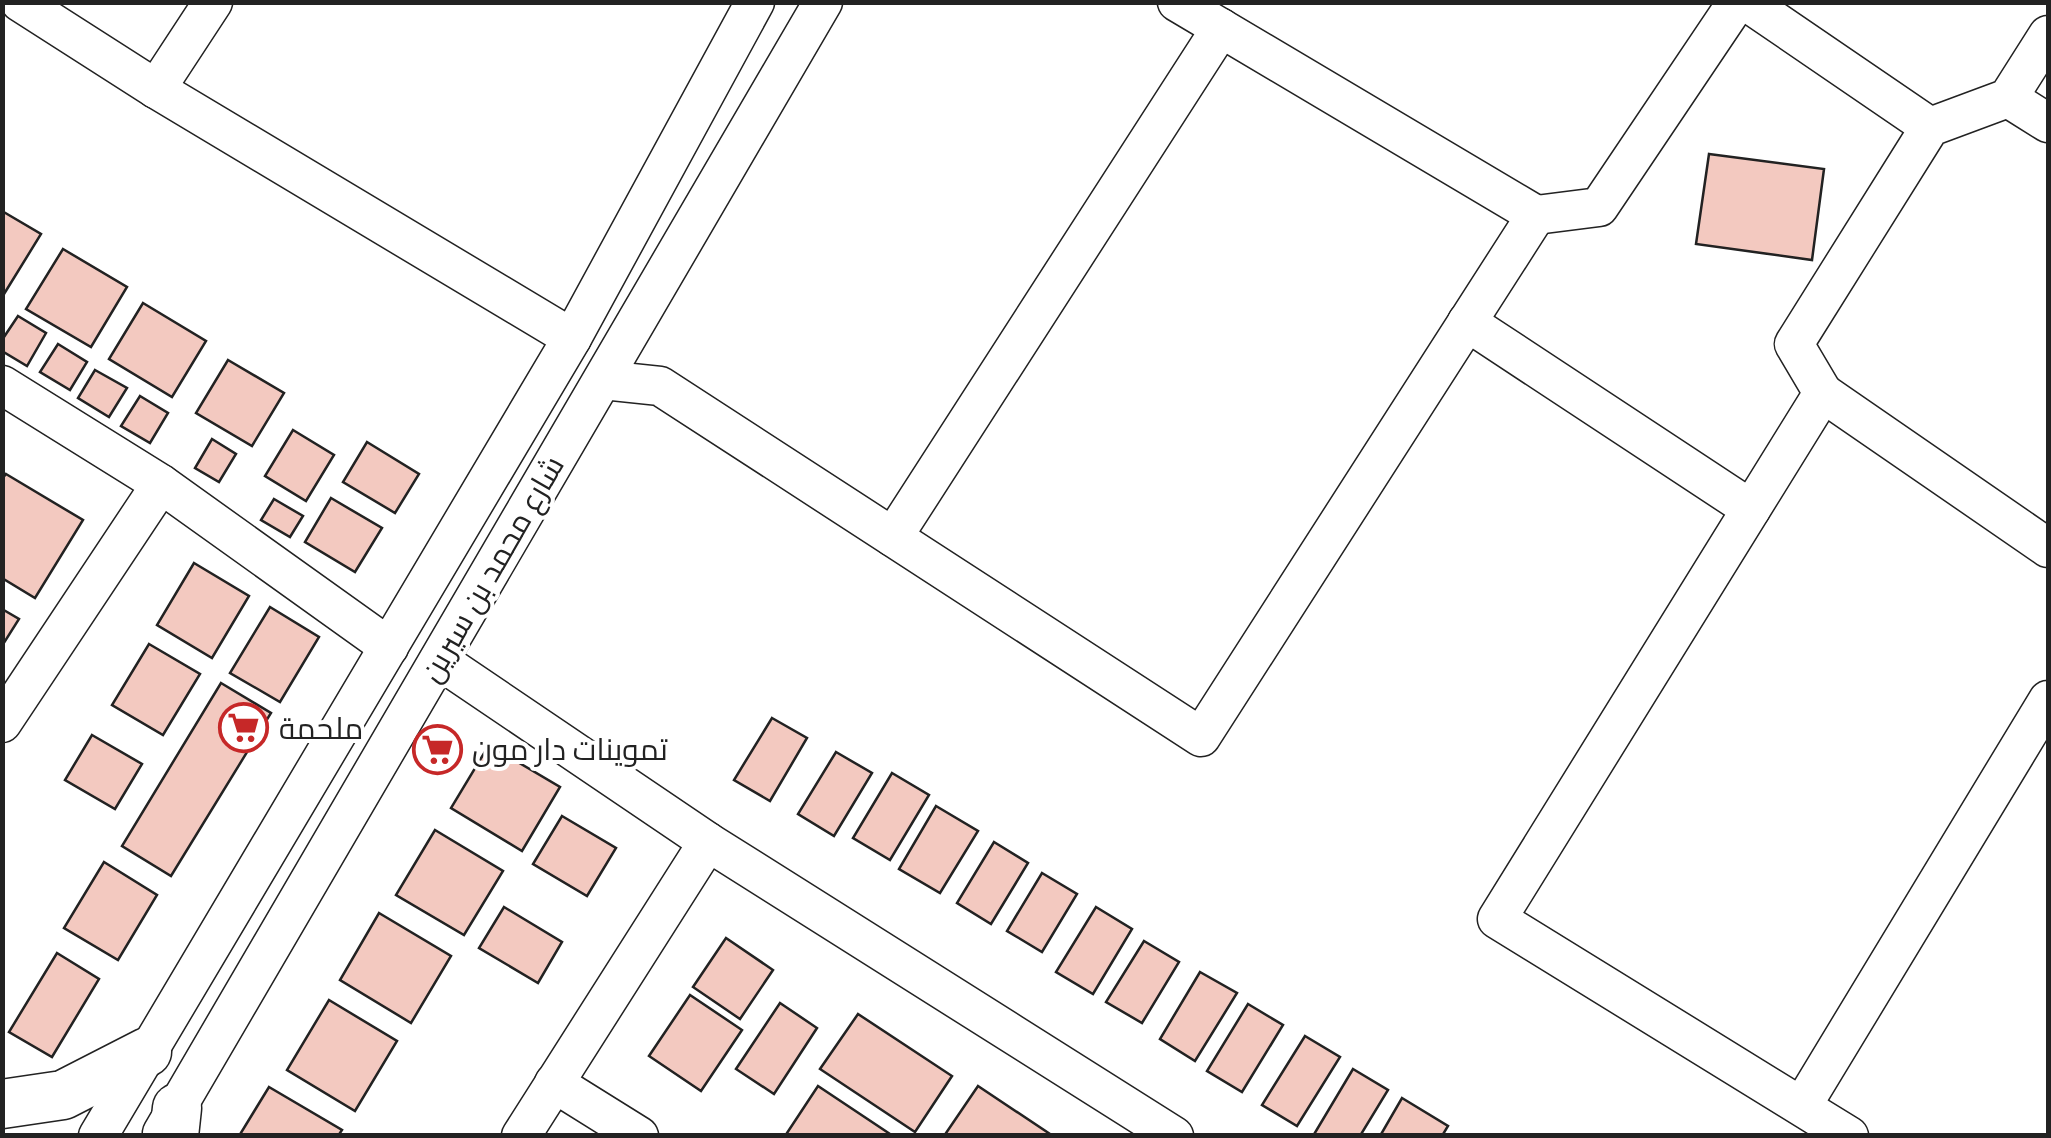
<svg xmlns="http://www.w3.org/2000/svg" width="2051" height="1138" font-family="'Roboto Condensed',Cairo,sans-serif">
  <rect width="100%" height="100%" fill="#fff"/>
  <g fill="#f3c9c0" stroke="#222" stroke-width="2.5">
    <path d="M 1709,154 L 1824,169 L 1812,260 L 1696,244 Z"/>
    <path d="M 2,211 L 41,234 L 4,294 L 2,293 Z"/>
    <path d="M 63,249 L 127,287 L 91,347 L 26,309 Z"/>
    <path d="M 143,303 L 206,341 L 172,397 L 109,359 Z"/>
    <path d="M 18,316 L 46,333 L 27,366 L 2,351 L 2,340 Z"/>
    <path d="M 58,344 L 87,362 L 70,390 L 40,372 Z"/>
    <path d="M 228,360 L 284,393 L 252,446 L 196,413 Z"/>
    <path d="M 95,370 L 127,388 L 109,417 L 78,398 Z"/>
    <path d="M 140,396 L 168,413 L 150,443 L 121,426 Z"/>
    <path d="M 293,430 L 334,455 L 306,501 L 265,476 Z"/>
    <path d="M 212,439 L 236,454 L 219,482 L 195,468 Z"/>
    <path d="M 367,442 L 419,474 L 395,513 L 343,482 Z"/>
    <path d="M 6,474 L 83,520 L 35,598 L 2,578 L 2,479 Z"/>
    <path d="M 331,498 L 382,528 L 355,572 L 305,542 Z"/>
    <path d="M 274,499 L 303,516 L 290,537 L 261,520 Z"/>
    <path d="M 194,563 L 249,596 L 212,658 L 157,625 Z"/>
    <path d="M 270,607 L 319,637 L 280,702 L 230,673 Z"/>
    <path d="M 2,609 L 19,619 L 2,646 Z"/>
    <path d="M 149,644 L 200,674 L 163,735 L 112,705 Z"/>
    <path d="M 221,683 L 271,713 L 171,876 L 122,846 Z"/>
    <path d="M 772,718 L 807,738 L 770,801 L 734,780 Z"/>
    <path d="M 92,735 L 142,764 L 115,809 L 65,780 Z"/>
    <path d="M 489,745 L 560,787 L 522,851 L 451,808 Z"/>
    <path d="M 836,752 L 872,773 L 834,836 L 798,814 Z"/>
    <path d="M 892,773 L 929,795 L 890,860 L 853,838 Z"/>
    <path d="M 936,806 L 978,831 L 940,893 L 899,869 Z"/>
    <path d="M 562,816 L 616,848 L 587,896 L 533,864 Z"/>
    <path d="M 435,830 L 503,871 L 464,935 L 396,895 Z"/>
    <path d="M 994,842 L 1028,863 L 991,924 L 957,903 Z"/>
    <path d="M 104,862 L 157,895 L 118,960 L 64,928 Z"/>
    <path d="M 1042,873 L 1077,894 L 1042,952 L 1007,931 Z"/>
    <path d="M 504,907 L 562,942 L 538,983 L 479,948 Z"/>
    <path d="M 1096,907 L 1132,929 L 1093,994 L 1056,972 Z"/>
    <path d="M 379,913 L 451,956 L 411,1023 L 340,980 Z"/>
    <path d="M 726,938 L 773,970 L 740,1019 L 693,987 Z"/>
    <path d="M 1144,941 L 1179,962 L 1142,1023 L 1106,1002 Z"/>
    <path d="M 57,953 L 99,979 L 52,1057 L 9,1032 Z"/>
    <path d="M 1200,972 L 1237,993 L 1195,1061 L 1160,1039 Z"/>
    <path d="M 690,995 L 742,1030 L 701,1091 L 649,1056 Z"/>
    <path d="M 329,1000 L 397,1041 L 355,1111 L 287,1070 Z"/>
    <path d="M 780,1003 L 817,1028 L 774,1094 L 736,1069 Z"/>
    <path d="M 1248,1004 L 1283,1025 L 1242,1092 L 1207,1071 Z"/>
    <path d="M 858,1014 L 952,1076 L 915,1132 L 820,1069 Z"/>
    <path d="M 1305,1036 L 1340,1057 L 1297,1126 L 1262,1105 Z"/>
    <path d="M 1353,1069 L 1388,1090 L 1360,1136 L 1313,1136 Z"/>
    <path d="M 818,1086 L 893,1136 L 785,1136 Z"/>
    <path d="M 978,1086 L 1053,1136 L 944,1136 Z"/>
    <path d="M 269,1087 L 342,1130 L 338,1136 L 239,1136 Z"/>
    <path d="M 1402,1098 L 1448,1126 L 1442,1136 L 1380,1136 Z"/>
  </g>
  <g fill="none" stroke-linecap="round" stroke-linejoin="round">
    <defs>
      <g id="minor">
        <path d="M 20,2 L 156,89 L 572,338"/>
        <path d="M 1747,2 L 1930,127"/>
        <path d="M 156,89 L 213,2"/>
        <path d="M 2008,98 L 2048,123"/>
        <path d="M 1536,215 L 1599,207 L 1737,2"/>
        <path d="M 1467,322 L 1751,509"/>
        <path d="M 603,380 L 660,386 L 1201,737 L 1536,215 L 1177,2"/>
        <path d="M 2,385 L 161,484 L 389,647"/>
        <path d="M 1823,393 L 2048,548"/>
        <path d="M 893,537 L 1221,28"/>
        <path d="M 439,660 L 708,842 L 1174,1136"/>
        <path d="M 2,723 L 161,484"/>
        <path d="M 554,1083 L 639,1136"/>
        <path d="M 1802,1106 L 2048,700"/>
        <path d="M 162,1133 L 823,2"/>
        <path d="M 98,1136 L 572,338 L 755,2"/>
        <path d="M 521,1136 L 708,842"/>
        <path d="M 1849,1136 L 1497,919 L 1823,393 L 1794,344 L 1930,127 L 2008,98 L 2048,35"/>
      </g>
      <g id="major">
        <path d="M 2,1104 L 63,1095 L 147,1052"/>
        <path d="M 174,1136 L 177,1108"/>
      </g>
    </defs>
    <use href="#minor" stroke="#222" stroke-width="41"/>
    <use href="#major" stroke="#222" stroke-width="51"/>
    <use href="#minor" stroke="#fff" stroke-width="38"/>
    <use href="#major" stroke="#fff" stroke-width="48"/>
  </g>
  <defs>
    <symbol id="supermarket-ring" viewBox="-11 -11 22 22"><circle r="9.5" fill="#fff" stroke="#c62828" stroke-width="1.5"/><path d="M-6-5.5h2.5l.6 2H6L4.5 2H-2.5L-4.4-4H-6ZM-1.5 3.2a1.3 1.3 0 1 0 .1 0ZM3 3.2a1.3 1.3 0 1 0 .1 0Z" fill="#c62828"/></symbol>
  </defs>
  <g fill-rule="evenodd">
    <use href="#supermarket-ring" x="216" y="700" width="55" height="55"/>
    <use href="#supermarket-ring" x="410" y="722" width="55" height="55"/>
  </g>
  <g text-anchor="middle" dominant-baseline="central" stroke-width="8" stroke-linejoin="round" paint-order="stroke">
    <g font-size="30" fill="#222" stroke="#fff">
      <text transform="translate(492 569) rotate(-60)">شارع محمد بن سيرين</text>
    </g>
    <g font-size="30" fill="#222" stroke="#fff" text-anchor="start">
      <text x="279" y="728">ملحمة</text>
      <text x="472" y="749">تموينات دار مون</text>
    </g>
  </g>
  <rect width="2051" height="1138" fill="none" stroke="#222222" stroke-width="10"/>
</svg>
